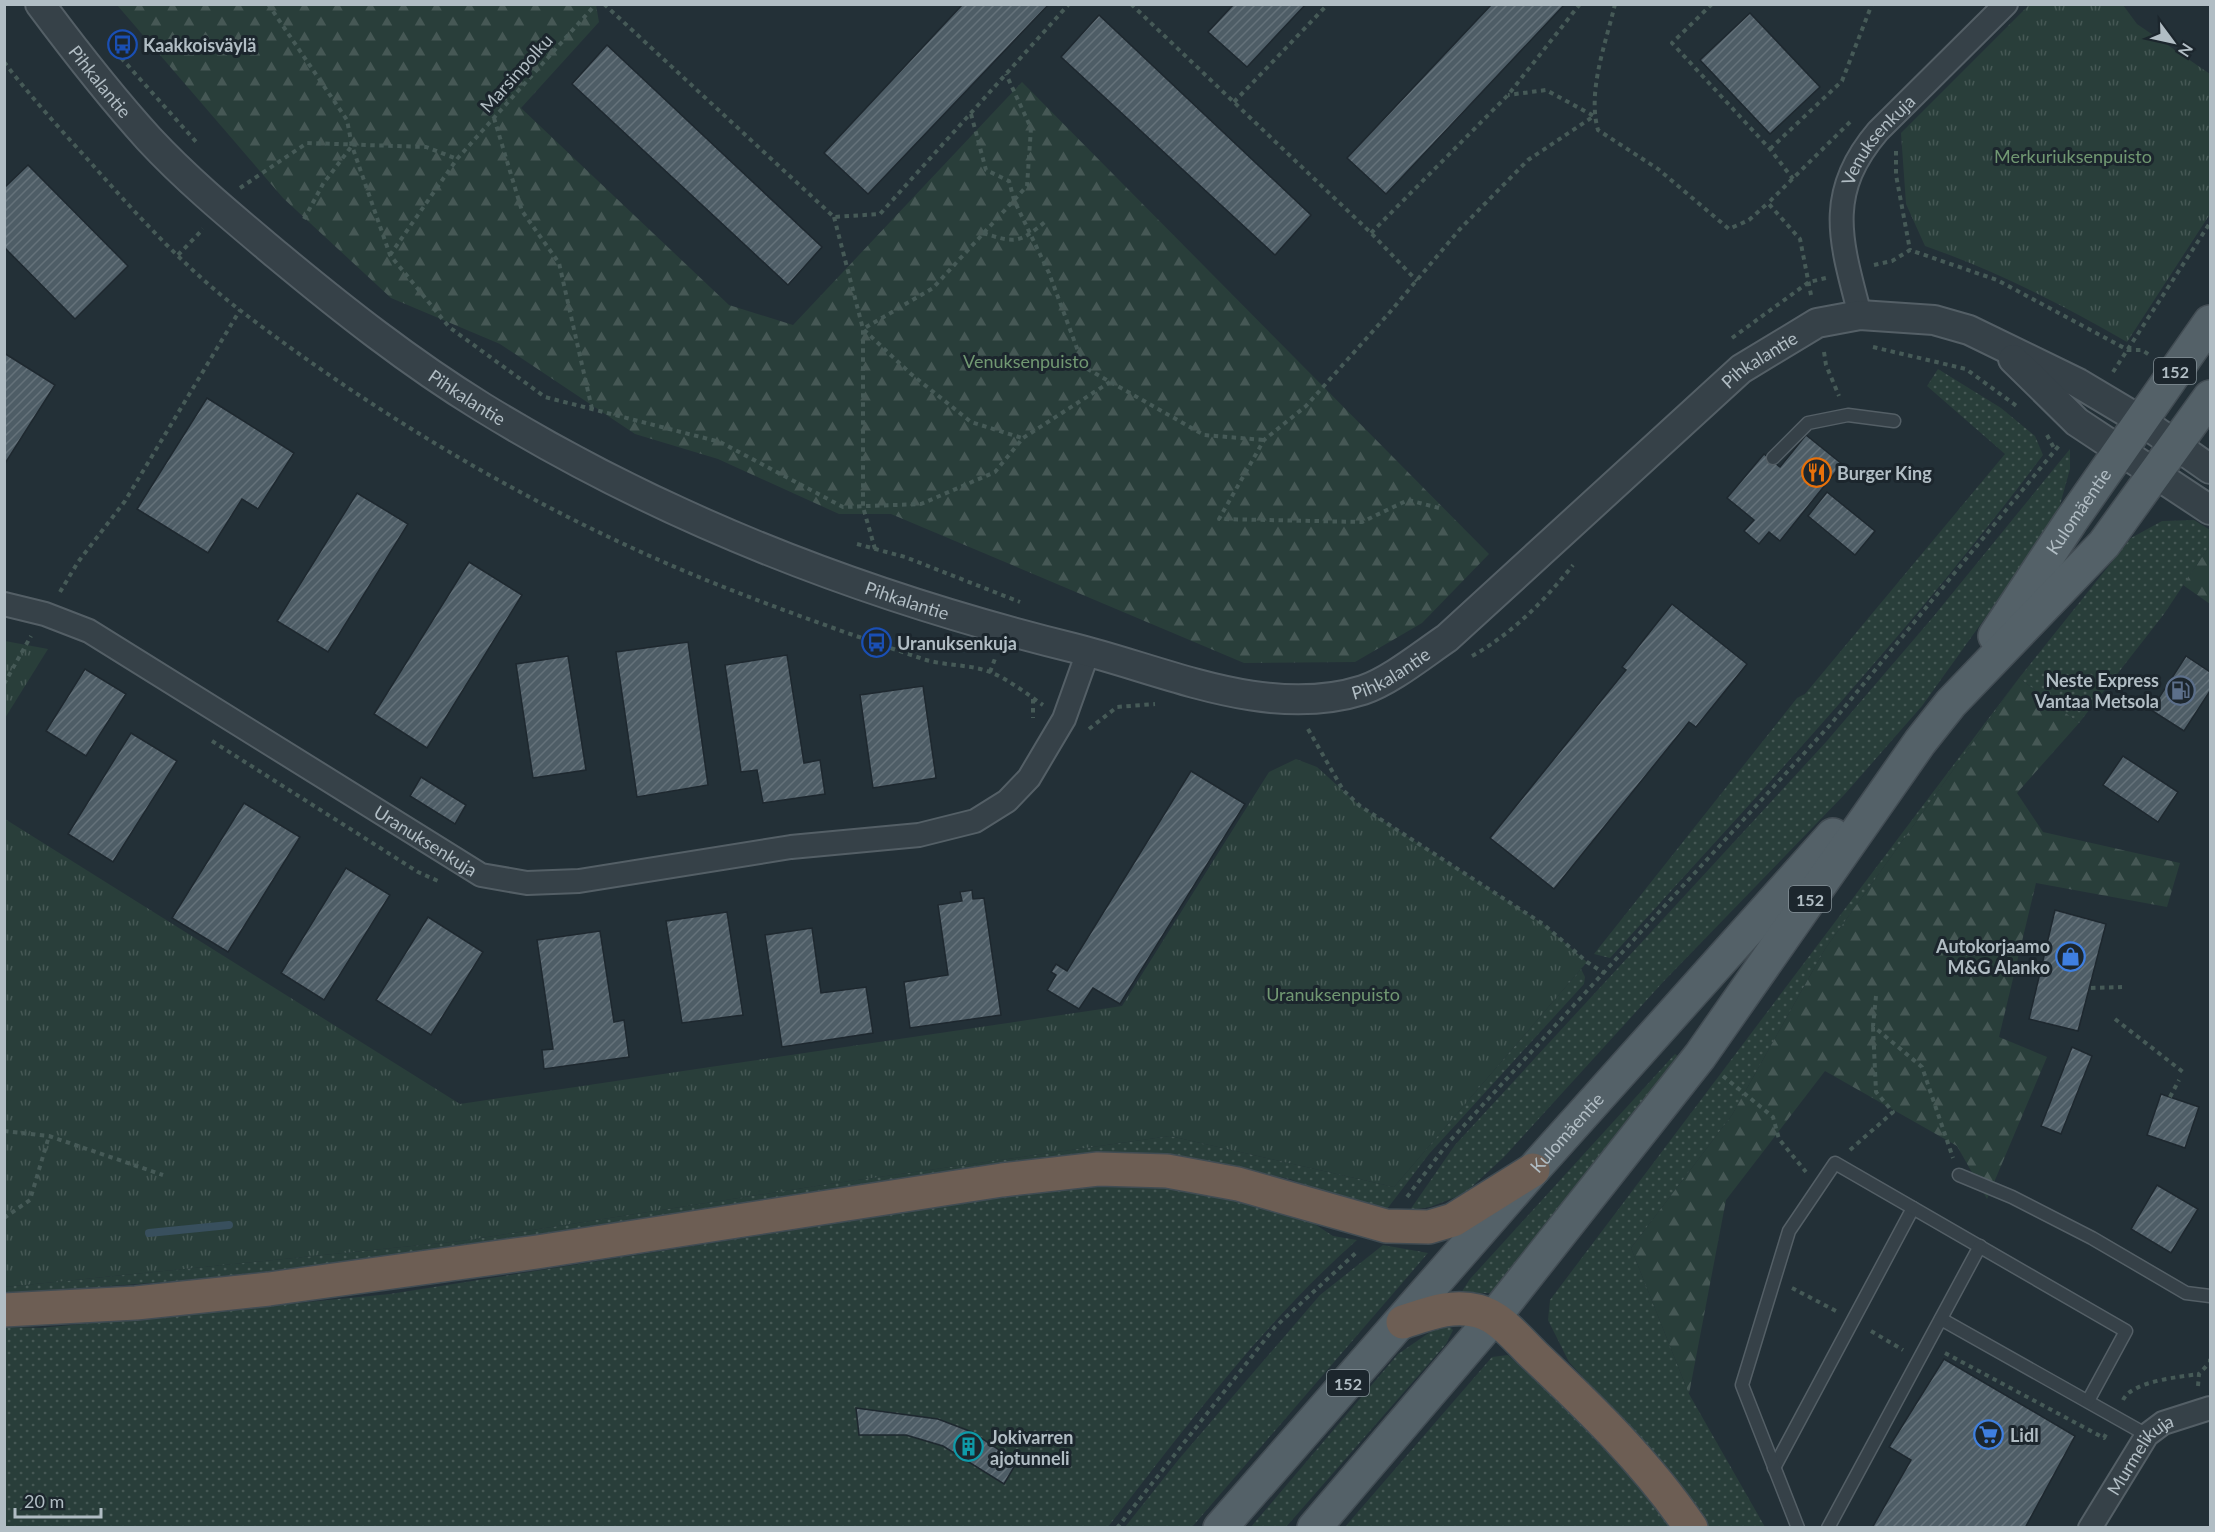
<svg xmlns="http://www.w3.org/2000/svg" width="2215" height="1532" font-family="Lato,sans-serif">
  <defs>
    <pattern id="grass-dots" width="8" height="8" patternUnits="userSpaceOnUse" patternTransform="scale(1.5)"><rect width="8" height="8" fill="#293e3a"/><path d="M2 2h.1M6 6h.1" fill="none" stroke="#465855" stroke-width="1.8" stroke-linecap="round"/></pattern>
    <pattern id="forest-firs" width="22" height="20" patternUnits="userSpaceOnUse" patternTransform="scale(1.5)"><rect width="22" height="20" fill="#293e3a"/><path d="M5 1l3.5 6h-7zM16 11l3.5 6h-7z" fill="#465855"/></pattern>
    <pattern id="park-tufts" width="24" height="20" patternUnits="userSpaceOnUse" patternTransform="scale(1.5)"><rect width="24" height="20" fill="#293e3a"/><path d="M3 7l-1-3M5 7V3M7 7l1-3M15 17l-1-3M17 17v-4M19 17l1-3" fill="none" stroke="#465855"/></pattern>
    <pattern id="building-hatch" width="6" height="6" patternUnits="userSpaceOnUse" patternTransform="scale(1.5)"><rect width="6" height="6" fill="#4e5d66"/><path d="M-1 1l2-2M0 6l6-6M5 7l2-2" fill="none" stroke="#65727a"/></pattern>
  </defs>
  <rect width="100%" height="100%" fill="#233037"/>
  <g fill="url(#grass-dots)">
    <path d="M 1938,369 L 2001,408 L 2035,436 L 2043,455 C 1910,632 1759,794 1610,958 L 1594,954 L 1797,698 L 1805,694 L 2005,454 L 1927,386 Z"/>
    <path d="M 2070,449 L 2070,469 L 2056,519 L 1922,706 L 1844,795 L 1664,981 L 1504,1157 L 1464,1194 L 1430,1207 L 1410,1210 L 1455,1145 L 1826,742 L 1933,617 Z"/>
    <path d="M 2194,520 L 2210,530 L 2210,545 L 2164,614 L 2079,723 L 2019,678 L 1825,949 L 1732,1115 L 1631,1248 L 1689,1394 L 1765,1527 L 1707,1527 L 1672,1473 L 1569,1362 L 1548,1320 L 1550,1300 L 2019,678 L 2131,538 L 2162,521 Z"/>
    <path d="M 1581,969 L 1585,977 L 1584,984 L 1429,1154 L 1387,1209 L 1325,1193 L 1290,1179 L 1160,1153 L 1055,1161 L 335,1264 L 177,1281 L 5,1294 L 5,1287 L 461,1241 L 829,1184 L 1170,1136 L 1394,1187 Z"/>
    <path d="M 1675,1054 L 1679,1057 L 1517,1266 L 1490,1293 L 1461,1293 L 1470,1279 Z"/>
    <path d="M 1169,1181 L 1307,1219 L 1333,1236 L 1357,1240 C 1261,1325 1186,1427 1108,1527 L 5,1528 L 5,1327 L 40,1328 L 390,1294 L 1039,1191 Z"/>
    <path d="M 1383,1245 L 1428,1253 L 1192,1527 L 1125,1527 L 1179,1459 L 1320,1295 Z"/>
    <path d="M 1448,1325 L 1453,1330 L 1446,1344 L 1286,1527 L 1250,1528 L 1398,1354 L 1436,1328 Z"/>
    <path d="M 1508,1355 L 1557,1400 L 1660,1508 L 1673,1528 L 1344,1528 L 1492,1357 Z"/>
  </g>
  <g fill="url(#forest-firs)">
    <path d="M 117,5 L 596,5 L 599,22 L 521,108 L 729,305 L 793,325 L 1022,82 L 1489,554 L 1422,623 L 1355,662 L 1244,663 L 891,514 L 839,514 L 718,459 L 635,434 L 500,344 L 391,298 L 283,198 Z"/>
    <path d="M 2210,545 L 2210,604 L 2183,585 Z"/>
    <path d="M 2019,678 L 2079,723 L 2017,793 L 2043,832 L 2180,863 L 2167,907 L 2036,883 L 1999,1037 L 2047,1057 L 1987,1199 L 1957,1146 L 1825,1071 L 1726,1200 L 1689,1394 L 1631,1248 L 1732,1115 L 1825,949 Z"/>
  </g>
  <g fill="url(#park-tufts)">
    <path d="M 2029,5 L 2123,5 L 2137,24 L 2210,74 L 2210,214 L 2127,342 C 2061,304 1997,271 1925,246 L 1906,204 L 1901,133 Z"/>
    <path d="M 5,641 L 48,649 L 5,718 L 4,641 Z"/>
    <path d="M 1296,759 L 1317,767 L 1360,806 L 1543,924 L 1587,962 L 1394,1187 L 1170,1136 L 829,1184 L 461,1241 L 5,1287 L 5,819 L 460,1104 L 1122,1006 L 1269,772 Z"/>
  </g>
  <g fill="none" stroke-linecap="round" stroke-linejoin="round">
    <path stroke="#384f5d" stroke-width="8" d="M 149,1233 L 229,1225"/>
  </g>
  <g fill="url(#building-hatch)" stroke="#1e282f" stroke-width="1.5">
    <path d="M 963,4 L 1049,4 L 868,194 L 824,153 Z"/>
    <path d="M 1234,4 L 1306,4 L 1247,67 L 1208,32 Z"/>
    <path d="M 1492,4 L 1565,4 L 1386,194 L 1347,158 Z"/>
    <path d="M 1750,13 L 1820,87 L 1770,134 L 1700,60 Z"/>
    <path d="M 1099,15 L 1311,215 L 1275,255 L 1061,57 Z"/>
    <path d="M 118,37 L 130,50 L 125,54 L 114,41 Z"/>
    <path d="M 607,45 L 822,247 L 788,285 L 572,84 Z"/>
    <path d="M 28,165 L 128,266 L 75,319 L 4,247 L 4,188 Z"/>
    <path d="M 4,353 L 55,385 L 4,465 Z"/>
    <path d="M 207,398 L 294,453 L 258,509 L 242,499 L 208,553 L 137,509 Z"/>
    <path d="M 1806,435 L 1842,464 L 1780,541 L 1769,532 L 1759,544 L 1744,531 L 1754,520 L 1727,498 L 1764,454 L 1780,467 Z"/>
    <path d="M 1827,492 L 1875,531 L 1855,555 L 1808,516 Z"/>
    <path d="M 357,493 L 408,524 L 328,652 L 277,621 Z"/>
    <path d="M 469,562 L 522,595 L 427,748 L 374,714 Z"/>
    <path d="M 1672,604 L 1747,664 L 1696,727 L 1689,722 L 1554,889 L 1490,838 L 1626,670 L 1622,667 Z"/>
    <path d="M 688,642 L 708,785 L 637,797 L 616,652 Z"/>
    <path d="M 787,655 L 804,763 L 820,760 L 825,794 L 763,803 L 757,770 L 741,772 L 725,665 Z"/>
    <path d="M 568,656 L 586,770 L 533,778 L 516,664 Z"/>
    <path d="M 2186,656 L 2210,672 L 2210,691 L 2184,731 L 2151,710 Z"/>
    <path d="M 85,669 L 126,694 L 86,756 L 46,731 Z"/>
    <path d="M 923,686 L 936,778 L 873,788 L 860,695 Z"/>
    <path d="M 131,733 L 177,761 L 113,862 L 68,834 Z"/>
    <path d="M 2123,756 L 2178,792 L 2158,822 L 2103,785 Z"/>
    <path d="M 1191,771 L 1245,804 L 1120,1004 L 1093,988 L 1079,1009 L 1047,990 L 1056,975 L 1051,972 L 1056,964 L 1067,971 Z"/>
    <path d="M 421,777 L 466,805 L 455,824 L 410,796 Z"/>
    <path d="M 244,803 L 300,837 L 228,952 L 172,918 Z"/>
    <path d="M 346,868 L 390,895 L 324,1000 L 281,973 Z"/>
    <path d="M 972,890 L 973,899 L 984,898 L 1001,1015 L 910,1028 L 904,982 L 948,975 L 938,905 L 962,901 L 960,892 Z"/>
    <path d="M 2055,910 L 2106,924 L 2078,1031 L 2029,1019 Z"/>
    <path d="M 727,912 L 743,1015 L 682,1023 L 666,921 Z"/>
    <path d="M 428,917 L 483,952 L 431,1035 L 376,1000 Z"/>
    <path d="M 812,928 L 821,993 L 866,987 L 873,1033 L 782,1047 L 765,935 Z"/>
    <path d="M 600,931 L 614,1022 L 624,1020 L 629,1057 L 544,1069 L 542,1050 L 553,1049 L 537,940 Z"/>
    <path d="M 2072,1047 L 2092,1056 L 2061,1134 L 2041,1126 Z"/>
    <path d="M 2161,1094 L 2199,1107 L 2185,1148 L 2147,1135 Z"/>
    <path d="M 2157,1185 L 2198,1209 L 2171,1253 L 2131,1229 Z"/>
    <path d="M 1944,1359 L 2075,1436 L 2025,1528 L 1872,1528 L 1911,1460 L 1889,1447 Z"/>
    <path d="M 856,1408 L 938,1419 L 972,1432 L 1017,1462 L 1004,1484 L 943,1446 L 906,1435 L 859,1435 Z"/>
  </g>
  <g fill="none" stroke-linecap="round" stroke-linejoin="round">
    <defs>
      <g id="service">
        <path d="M 1773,458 L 1808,423 L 1848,415 L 1894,421"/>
        <path d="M 1959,1175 L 2012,1197 L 2092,1238 L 2186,1293 L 2210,1296"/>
        <path d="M 1941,1319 L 2147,1435"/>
        <path d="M 1774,1468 L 1913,1208"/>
        <path d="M 1798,1528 L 1742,1385 L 1789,1231 L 1835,1163 L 2126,1331 L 2088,1401"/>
        <path d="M 1828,1528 L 1980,1246"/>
      </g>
      <g id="minor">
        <path id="s1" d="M 1860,315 C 1841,242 1824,194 1878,131 L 2006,4"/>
        <path id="s2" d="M 4,604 L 45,614 L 89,631 L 481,875 L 527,883 L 579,881 L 791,847 L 919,835 L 975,821 L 1007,801 L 1029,778 L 1064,719 L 1088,652"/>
        <path id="s3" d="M 2090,1528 L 2147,1435 L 2163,1423 L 2210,1408"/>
      </g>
      <g id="tertiary">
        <path id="s4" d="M 40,4 C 75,51 110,96 149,139 C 188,181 233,218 277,255 C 342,309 409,362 482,407 C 664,519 867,597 1074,648 C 1166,671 1268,720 1363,690 C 1390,681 1422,655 1447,638 L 1741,369 L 1817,323 L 1860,315 L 1934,320 L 1969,330 L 2078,383 L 2140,420 L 2210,469"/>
        <path d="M 2013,359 L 2077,422 L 2210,510"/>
      </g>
      <g id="primary">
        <path id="s5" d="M 1995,636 L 2071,521 L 2210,322"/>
        <path id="s6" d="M 1220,1528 L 1533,1170 L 1833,835"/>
        <path d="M 1314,1528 L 1494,1317 L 1700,1056 L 1920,742 L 1951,703 L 2104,544 L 2210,397"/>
      </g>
      <g id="motorway">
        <path d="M 4,1310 L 136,1303 L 269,1289 L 537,1252 L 1002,1180 L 1098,1169 L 1167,1171 L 1238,1184 L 1386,1226 L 1429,1227 L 1453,1220 L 1533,1170"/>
        <path d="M 1403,1322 C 1428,1314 1451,1304 1478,1311 C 1501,1317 1518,1340 1535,1356 C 1591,1409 1647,1463 1691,1528"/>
      </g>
    </defs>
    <use href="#service" stroke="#545f66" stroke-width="15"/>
    <use href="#minor" stroke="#545f66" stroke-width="26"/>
    <use href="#tertiary" stroke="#545f66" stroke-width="32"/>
    <use href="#primary" stroke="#434d54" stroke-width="36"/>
    <use href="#motorway" stroke="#414c53" stroke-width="36"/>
    <g stroke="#465a57" stroke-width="4" stroke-dasharray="4.5 4.5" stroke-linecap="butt">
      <path d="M 268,4 L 347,120 L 352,146 L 390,255 L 449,327 L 545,397 L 720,442 L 843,507 L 921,504 L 995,472 L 1023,438 L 1110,382"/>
      <path d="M 604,4 L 834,217 L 880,214 L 1069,4"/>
      <path d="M 1131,4 L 1371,233 L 1417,281"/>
      <path d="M 1615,4 C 1606,43 1587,91 1598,130 L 1658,169 L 1729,229 L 1749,220 L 1768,203"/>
      <path d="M 1712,4 L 1672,43 L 1770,149 L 1793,179"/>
      <path d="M 115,51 L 198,144"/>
      <path d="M 4,62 C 31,97 60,129 90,162 C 137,215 185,268 241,311 C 385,421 543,514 711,582 C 781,610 852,635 923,659 C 944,666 969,664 990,672 C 1008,679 1027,694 1043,705"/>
      <path d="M 1234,102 L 1328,4"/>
      <path d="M 971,114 L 986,170 L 1009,181 L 1014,200 L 1049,273 L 1084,367 L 1204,435 L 1264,440"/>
      <path d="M 494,118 L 522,211 L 559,263 L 592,409"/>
      <path d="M 1770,149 L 1842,81 L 1872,4"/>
      <path d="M 1896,151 L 1896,175 L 1910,250"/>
      <path d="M 240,188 L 307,143 L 426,147 L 457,159"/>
      <path d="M 834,217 L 863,329 L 911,374 L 971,422 L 1022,438"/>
      <path d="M 304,219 L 323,184 L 351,147"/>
      <path d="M 983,233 C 1015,243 1019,244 1046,221"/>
      <path d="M 1371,233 L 1508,95 L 1580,4"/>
      <path d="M 178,255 L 203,229"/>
      <path d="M 390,255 L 457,159 L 596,4"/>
      <path d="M 1874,265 L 1892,261 L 1910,250 L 1997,280 L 2128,350 L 2142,350 L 2151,356"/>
      <path d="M 1811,295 L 1800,239 L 1768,203 L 1850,122"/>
      <path d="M 1732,338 L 1809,282 L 1826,278"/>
      <path d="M 1873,347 L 1966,369 L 2018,407"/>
      <path d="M 1824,352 L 1826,365 L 1839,396"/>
      <path d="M 2113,372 L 2210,223"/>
      <path d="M 2047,435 L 2055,450"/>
      <path d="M 1439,508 L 1408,500 L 1362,522 L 1219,519 L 1264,440 L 1306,406 L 1390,312 L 1460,229 L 1528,160 L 1594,116 L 1546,90 L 1508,95"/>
      <path d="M 857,544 L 905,557 L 1020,602"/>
      <path d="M 875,549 L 863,507 L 863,329 L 933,288 L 1027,186 L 1031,128 L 1006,74"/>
      <path d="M 60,592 L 78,562 L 125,501 L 240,310"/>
      <path d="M 1472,656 C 1513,633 1544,601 1573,565"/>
      <path d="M 990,672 L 996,656"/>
      <path d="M 4,684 L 31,636"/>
      <path d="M 1033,699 L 1033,718"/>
      <path d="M 1089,729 L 1117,707 L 1155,704"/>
      <path d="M 1308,729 L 1343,790 L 1360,806 L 1543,924 L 1587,962 L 1604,973"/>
      <path d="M 212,741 L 418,872 L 438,881"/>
      <path d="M 2091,988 L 2122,987"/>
      <path d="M 1876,996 L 1873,1026 L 1922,1067 L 1953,1158"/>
      <path d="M 2115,1019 L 2183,1072"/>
      <path d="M 1723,1076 L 1773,1117 L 1779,1139 L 1806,1172"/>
      <path d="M 2170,1097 L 2179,1080"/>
      <path d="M 4,1131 L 49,1136 L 163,1175"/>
      <path d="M 1850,1150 L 1893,1112 L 1876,1092 L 1873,1027"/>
      <path d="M 1407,1197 L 1448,1143 L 1830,725 L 2061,443"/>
      <path d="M 4,1218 L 30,1200 L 49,1136"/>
      <path d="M 1792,1288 L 1836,1311"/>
      <path d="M 1871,1331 L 1903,1350"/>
      <path d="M 1945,1353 L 2104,1438 L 2106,1434"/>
      <path d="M 2198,1386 L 2199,1374 L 2210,1362 L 2210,1355"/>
      <path d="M 2123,1400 C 2132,1381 2179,1377 2199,1374"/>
      <path d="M 1117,1528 L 1275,1327 L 1358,1251"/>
    </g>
    <use href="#service" stroke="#364148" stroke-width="12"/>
    <use href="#minor" stroke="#364148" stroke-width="22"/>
    <use href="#tertiary" stroke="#364148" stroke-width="28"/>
    <use href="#primary" stroke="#546168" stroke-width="33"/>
    <use href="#motorway" stroke="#6d5e54" stroke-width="33"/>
  </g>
  <defs>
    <symbol id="bus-ring" viewBox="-11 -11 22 22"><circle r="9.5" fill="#1c262d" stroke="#1a4fb4" stroke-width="1.5"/><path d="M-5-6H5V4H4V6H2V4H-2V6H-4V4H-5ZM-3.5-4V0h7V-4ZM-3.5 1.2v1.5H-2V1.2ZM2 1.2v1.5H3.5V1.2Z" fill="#1a4fb4"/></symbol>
    <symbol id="restaurant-ring" viewBox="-11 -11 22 22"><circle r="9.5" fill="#1c262d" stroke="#e8710a" stroke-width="1.5"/><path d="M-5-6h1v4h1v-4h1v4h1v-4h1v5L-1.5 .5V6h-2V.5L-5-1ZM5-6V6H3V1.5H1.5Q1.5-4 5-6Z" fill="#e8710a"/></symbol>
    <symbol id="fuel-ring" viewBox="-11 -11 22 22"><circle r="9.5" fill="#1c262d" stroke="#5c6f8a" stroke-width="1.5"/><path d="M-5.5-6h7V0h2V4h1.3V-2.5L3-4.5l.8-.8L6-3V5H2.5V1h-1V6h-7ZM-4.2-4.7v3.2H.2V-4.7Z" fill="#5c6f8a"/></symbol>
    <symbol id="shop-ring" viewBox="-11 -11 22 22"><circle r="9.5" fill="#1c262d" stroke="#3f7fe0" stroke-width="1.5"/><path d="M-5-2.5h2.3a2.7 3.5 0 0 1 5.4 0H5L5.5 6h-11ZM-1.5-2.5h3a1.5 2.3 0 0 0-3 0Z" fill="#3f7fe0"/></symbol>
    <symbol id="supermarket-ring" viewBox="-11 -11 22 22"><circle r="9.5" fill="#1c262d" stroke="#3f7fe0" stroke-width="1.5"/><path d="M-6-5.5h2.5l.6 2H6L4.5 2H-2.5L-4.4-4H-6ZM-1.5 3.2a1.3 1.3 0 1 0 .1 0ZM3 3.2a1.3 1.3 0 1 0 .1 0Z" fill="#3f7fe0"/></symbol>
    <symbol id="building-ring" viewBox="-11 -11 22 22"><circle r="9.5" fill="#1c262d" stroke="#0f9aa8" stroke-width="1.5"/><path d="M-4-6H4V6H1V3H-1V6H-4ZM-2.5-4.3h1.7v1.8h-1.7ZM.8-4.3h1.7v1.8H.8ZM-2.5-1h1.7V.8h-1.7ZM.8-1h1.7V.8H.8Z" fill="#0f9aa8"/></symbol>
  </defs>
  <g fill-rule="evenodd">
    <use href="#bus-ring" x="106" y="28" width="33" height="33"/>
    <use href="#restaurant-ring" x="1800" y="456" width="33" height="33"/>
    <use href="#bus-ring" x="860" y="626" width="33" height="33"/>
    <use href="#fuel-ring" x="2164" y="674" width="33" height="33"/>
    <use href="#shop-ring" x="2054" y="940" width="33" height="33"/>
    <use href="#supermarket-ring" x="1972" y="1418" width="33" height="33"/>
    <use href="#building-ring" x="952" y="1430" width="33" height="33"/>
  </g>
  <g text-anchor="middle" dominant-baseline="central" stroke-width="6" stroke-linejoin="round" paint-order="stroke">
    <g fill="#1c262d" stroke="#849097" stroke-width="1.5">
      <rect x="2154" y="358" width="42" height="26" rx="4.5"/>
      <rect x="1789" y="886" width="42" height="26" rx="4.5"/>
      <rect x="1327" y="1370" width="42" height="26" rx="4.5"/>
    </g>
    <g font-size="16" font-weight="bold" fill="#b1bdc4">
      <text x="2175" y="371">152</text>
      <text x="1810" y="899">152</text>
      <text x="1348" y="1383">152</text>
    </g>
    <g font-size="18" font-weight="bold" fill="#b1bdc4" stroke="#1c262d" text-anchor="start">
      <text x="143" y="45">Kaakkoisväylä</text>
      <text x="1837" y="473">Burger King</text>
      <text x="897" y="643">Uranuksenkuja</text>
      <text x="2159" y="680" text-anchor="end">Neste Express<tspan x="2159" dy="21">Vantaa Metsola</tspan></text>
      <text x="2050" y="946" text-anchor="end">Autokorjaamo<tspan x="2050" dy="21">M&amp;G Alanko</tspan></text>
      <text x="2010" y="1435">Lidl</text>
      <text x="990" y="1437">Jokivarren<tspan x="990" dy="21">ajotunneli</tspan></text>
    </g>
    <g font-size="18" fill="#b1bdc4" stroke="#1c262d">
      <text transform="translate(516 73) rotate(-48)">Marsinpolku</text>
      <text stroke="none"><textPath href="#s4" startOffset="98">Pihkalantie</textPath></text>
      <text stroke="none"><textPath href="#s1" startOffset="188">Venuksenkuja</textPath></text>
      <text stroke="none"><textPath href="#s4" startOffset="2058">Pihkalantie</textPath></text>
      <text stroke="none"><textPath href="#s4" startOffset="584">Pihkalantie</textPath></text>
      <text stroke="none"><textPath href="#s5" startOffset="150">Kulomäentie</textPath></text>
      <text stroke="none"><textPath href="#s4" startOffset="1070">Pihkalantie</textPath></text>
      <text stroke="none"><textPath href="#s4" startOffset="1572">Pihkalantie</textPath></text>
      <text stroke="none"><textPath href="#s2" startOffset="486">Uranuksenkuja</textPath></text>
      <text stroke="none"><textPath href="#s6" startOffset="526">Kulomäentie</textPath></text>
      <text stroke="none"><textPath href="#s3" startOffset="90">Murmelikuja</textPath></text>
    </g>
    <g font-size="18" fill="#719872" stroke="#1c262d">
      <text x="2073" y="156">Merkuriuksenpuisto</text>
      <text x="1026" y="361">Venuksenpuisto</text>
      <text x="1333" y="994">Uranuksenpuisto</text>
    </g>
  </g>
  <rect width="2215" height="1532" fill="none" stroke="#b1bdc4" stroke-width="12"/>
  <g transform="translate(2173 42) rotate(123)" stroke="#1c262d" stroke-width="4.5" paint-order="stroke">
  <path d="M0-4.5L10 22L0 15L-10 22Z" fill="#b1bdc4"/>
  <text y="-9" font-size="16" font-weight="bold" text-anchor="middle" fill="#b1bdc4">N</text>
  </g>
  <path d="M15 1508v9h86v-9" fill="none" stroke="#b1bdc4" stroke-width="3"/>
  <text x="24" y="1508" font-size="18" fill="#b1bdc4" stroke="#1c262d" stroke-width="4.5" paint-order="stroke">20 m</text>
</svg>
